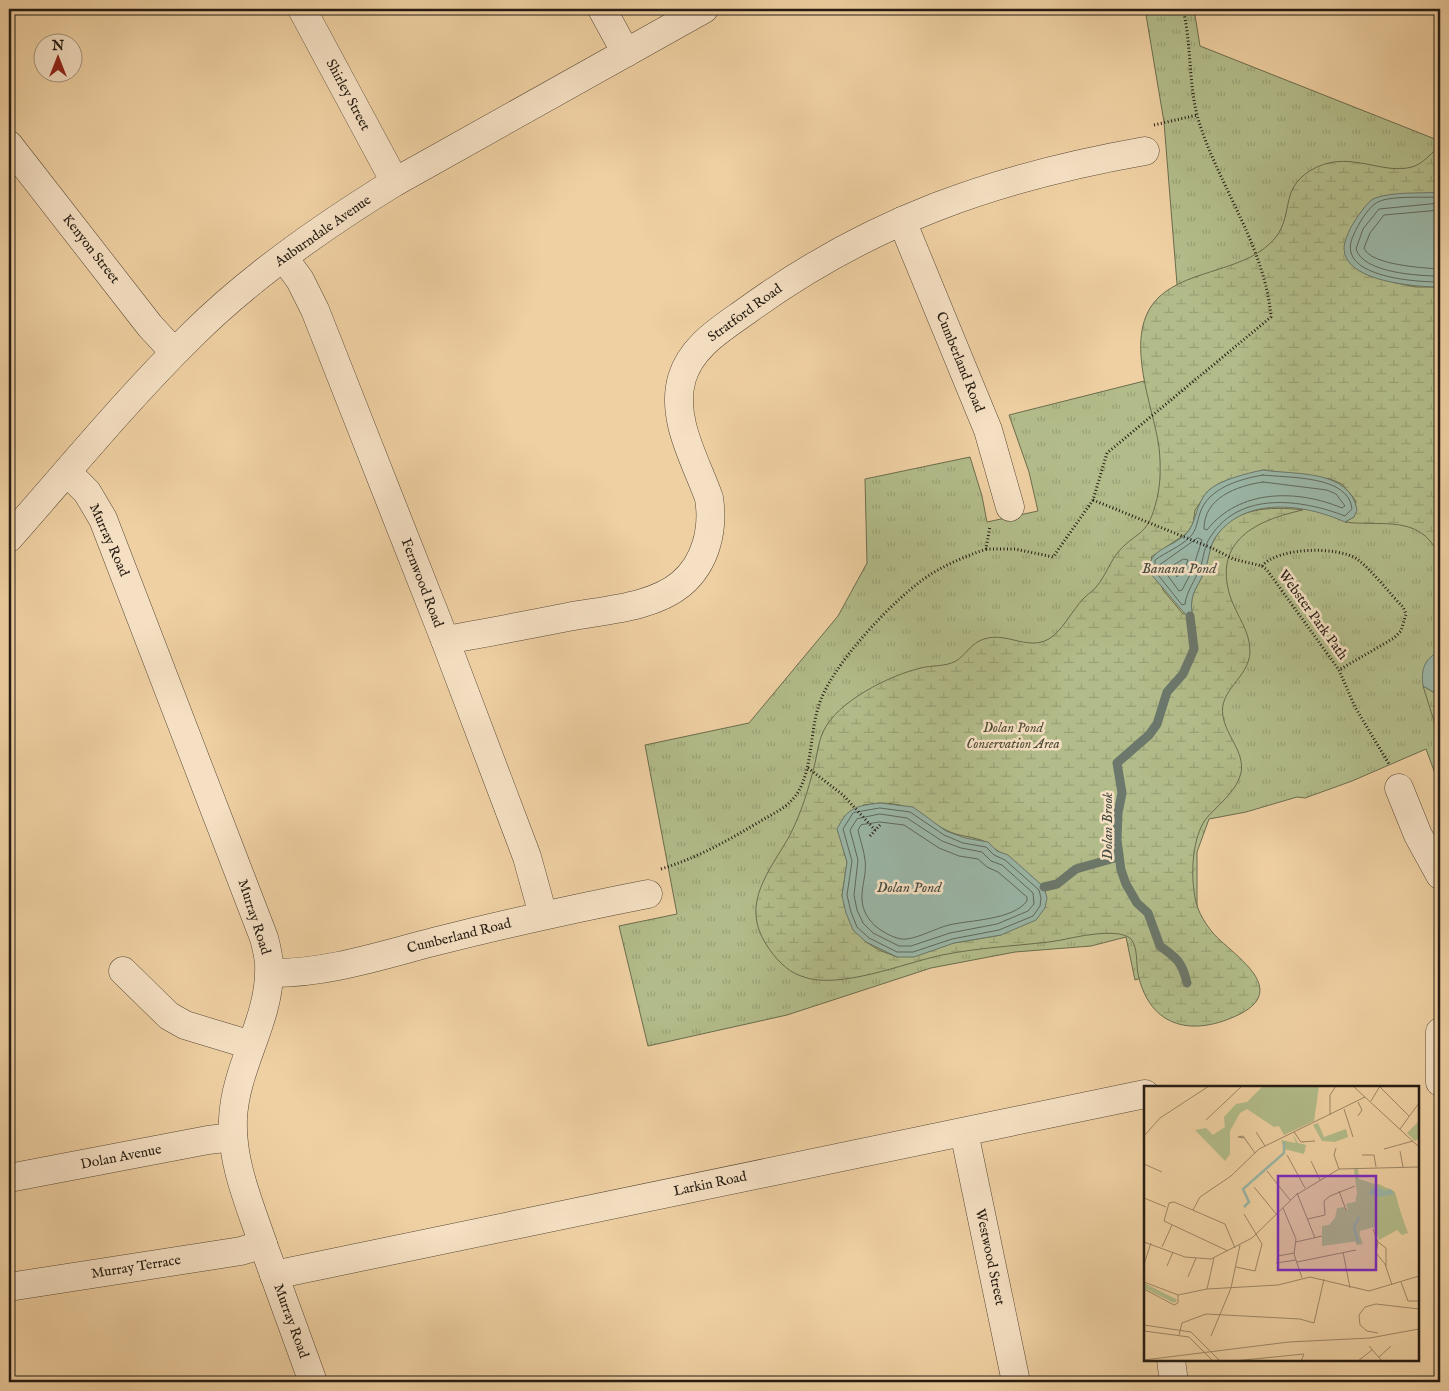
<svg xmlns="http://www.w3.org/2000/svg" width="1449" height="1391" font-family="'IM FELL English',serif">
  <defs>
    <pattern id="grass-tufts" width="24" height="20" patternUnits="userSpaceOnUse" patternTransform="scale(1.25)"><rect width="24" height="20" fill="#b2bc8a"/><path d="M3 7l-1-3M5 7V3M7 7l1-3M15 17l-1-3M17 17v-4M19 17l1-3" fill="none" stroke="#99a176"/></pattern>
    <pattern id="wetland-marsh" width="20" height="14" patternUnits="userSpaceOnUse" patternTransform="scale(1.25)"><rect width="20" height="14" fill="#b2bc8a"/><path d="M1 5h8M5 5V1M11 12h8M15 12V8" fill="none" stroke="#99a176"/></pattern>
  </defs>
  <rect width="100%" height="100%" fill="#efd0a2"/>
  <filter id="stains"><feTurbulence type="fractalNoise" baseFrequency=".004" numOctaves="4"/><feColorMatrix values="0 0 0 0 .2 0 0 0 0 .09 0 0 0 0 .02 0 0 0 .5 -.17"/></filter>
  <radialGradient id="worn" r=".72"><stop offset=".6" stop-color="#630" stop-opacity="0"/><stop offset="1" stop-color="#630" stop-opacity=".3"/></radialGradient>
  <path fill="url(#grass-tufts)" stroke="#6b6c4e" d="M 1145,9 L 1194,9 L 1200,46 L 1440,141 L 1440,787 L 1426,749 L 1352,781 L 1305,798 L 1297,797 L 1246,812 L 1209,819 L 1197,852 L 1197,959 L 1135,980 L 1126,937 L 1091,946 L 1015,952 L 931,968 L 787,1015 L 648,1046 L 619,926 L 677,914 L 645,745 L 749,723 L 838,616 L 867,563 L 865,479 L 970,457 L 982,496 L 987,522 L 1038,511 L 1029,472 L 1009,415 L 1184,371 L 1164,122 Z"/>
  <g fill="url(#wetland-marsh)" stroke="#6b6c4e" fill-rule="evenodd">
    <path d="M 1440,146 L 1440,192 L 1373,199 L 1354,223 L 1392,282 L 1416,287 L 1440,287 L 1440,558 C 1422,513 1382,527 1345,522 L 1354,517 L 1356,501 L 1342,484 L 1330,479 L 1263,470 L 1222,482 L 1209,490 L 1195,510 L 1193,524 L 1187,533 L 1151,557 L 1163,590 L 1183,614 L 1192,613 C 1189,592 1198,588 1205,570 C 1208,560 1209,550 1214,540 C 1231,507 1271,506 1303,510 C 1257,520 1213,540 1230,596 C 1237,617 1250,630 1250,652 C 1249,678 1218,690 1223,716 C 1226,736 1245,752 1241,773 C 1236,793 1217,805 1205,820 C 1193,838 1191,870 1194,890 C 1195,907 1203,921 1213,933 C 1230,953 1291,988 1240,1014 C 1194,1037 1150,1029 1138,974 C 1136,964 1138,947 1131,939 C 1124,932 1106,933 1096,934 C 1081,935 1065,940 1049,942 C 1013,946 977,948 942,955 C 904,963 837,991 801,976 C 786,971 774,957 766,944 C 740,903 770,871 790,835 C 801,813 808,791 814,767 C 817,756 818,743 823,732 C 836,702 890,675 921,668 C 932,665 945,667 956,661 C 966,655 971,643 984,639 C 1008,631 1031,654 1053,636 C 1065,626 1072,611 1083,599 C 1092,590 1092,593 1100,582 C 1107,572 1111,560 1119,551 C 1136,532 1147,536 1155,506 C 1161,487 1161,467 1159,447 C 1153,405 1121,333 1159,297 C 1190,268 1248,272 1276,237 C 1295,211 1278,186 1317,167 C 1352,151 1382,175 1412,167 C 1423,164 1431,153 1440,146 ZM 880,803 C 917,804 916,815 946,830 C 959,837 973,836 986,842 C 991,844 994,849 998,851 C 1016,862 1027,874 1044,887 L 1001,935 L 954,943 L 897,957 L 879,950 L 866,942 L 842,896 L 847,862 L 843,848 L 863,805 Z"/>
    <path d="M 1423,686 L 1440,696 L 1440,761 L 1434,721 Z"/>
  </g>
  <g fill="#9ab6a7" stroke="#6b786b">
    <path d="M 1440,192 L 1440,287 C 1417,287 1345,282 1344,249 C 1344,241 1348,234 1351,227 C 1356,219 1367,201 1375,198 C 1396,191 1419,194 1440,192 Z"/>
    <path d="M 1263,470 C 1295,475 1350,469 1357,510 L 1354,517 L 1345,522 C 1305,504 1244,495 1215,538 C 1210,546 1209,557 1206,567 C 1200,586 1189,591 1192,613 L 1187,616 L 1150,573 C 1146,549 1172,548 1186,534 C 1197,523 1195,503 1209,490 C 1220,480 1248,473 1263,470 Z"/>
    <path d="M 1440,651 L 1440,696 L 1423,686 C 1421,669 1424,659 1440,651 Z"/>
    <path d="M 880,803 L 913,807 L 946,831 L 965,838 L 988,842 L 997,851 L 1008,855 L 1044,887 L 1047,898 L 1045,908 L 1036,920 L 1001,935 L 954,943 L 914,957 L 897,957 L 866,942 L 853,930 L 846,913 L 842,896 L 847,862 L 837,829 C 848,807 856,806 880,803 Z"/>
  </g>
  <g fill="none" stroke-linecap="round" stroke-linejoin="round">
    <g stroke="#5f685c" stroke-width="1">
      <path d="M 1440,197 C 1424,198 1388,195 1376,203 C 1367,209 1358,225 1354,234 C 1332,277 1415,282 1440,282"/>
      <path d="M 1440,203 L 1379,209 L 1363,229 L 1356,249 C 1363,273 1419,276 1440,276"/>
      <path d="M 1440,210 L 1384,215 L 1370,233 L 1364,248 C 1370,265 1424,268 1440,269"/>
      <path d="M 1263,475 C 1288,478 1349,475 1352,509 L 1345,516 C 1301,499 1240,491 1211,536 C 1204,545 1204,558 1200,568 C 1195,581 1187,590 1185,604 L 1182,605 L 1155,571 L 1155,560 C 1166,552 1180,547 1190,537 C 1197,530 1197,521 1200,513 C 1208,488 1240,479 1263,475 Z"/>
      <path d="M 1263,482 L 1327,490 L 1336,494 L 1345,506 L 1342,508 C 1297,489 1239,489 1207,530 L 1204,529 C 1204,498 1236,486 1263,482 Z"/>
      <path d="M 1198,538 L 1202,540 L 1192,571 L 1182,590 L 1179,591 L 1160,565 Z"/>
      <path d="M 1184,559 L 1188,560 L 1185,568 L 1177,577 L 1171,567 Z"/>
      <path d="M 880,808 L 910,812 L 944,835 L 963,843 L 986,847 L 994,855 L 1005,860 L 1039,890 L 1041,898 L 1040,906 L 1033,916 L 999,930 L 952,939 L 913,952 L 897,952 L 869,938 L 857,927 L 851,912 L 847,895 L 852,861 L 843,829 L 853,813 Z"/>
      <path d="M 880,814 L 907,818 L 942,841 L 961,848 L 982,852 L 991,861 L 1002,865 L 1033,893 L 1034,904 L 1028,911 L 997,924 L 950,933 L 911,946 L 899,946 L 873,933 L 863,923 L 857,910 L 854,895 L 858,860 L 850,830 L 857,819 Z"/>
      <path d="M 880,822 L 904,825 L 939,848 L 959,856 L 978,859 L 987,867 L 998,872 L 1027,897 L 1027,901 C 1013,920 970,920 949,925 C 936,928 913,941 901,939 C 890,937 875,928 869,919 C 854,898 868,880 865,860 C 864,850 860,840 858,830 L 861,825 Z"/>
    </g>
    <g stroke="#6b786b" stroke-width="9">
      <path d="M 1044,887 L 1057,884 L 1076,869 L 1118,857"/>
      <path d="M 1187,983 C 1182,962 1177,958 1160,946 L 1148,913 L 1137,903 L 1126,884 L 1121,870 L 1117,840 L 1118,813 L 1122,793 L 1117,763 L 1149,735 L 1157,724 L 1167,692 L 1183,674 L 1194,649 L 1190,616"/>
    </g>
    <defs>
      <g id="minor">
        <path d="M 302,9 L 395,182"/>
        <path d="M 602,9 L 626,53"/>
        <path d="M 9,145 L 150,326 L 174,352"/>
        <path d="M 902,221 L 988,430 L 1010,507"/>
        <path d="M 284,258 L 300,280 L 315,310 L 445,640 L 527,857 L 543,915"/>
        <path d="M 67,472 L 87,492 L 103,519 L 264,938 C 267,949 270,961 269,972 C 269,1021 235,1068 233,1119 C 231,1163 250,1205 264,1247 C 280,1292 297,1337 313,1382"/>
        <path d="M 9,538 C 69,470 127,399 192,335 C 250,277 325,225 395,182 L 704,9"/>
        <path d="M 445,640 C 486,633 527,625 568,617 C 604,610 652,608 681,584 C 706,563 714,529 709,498 C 696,461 670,419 682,378 C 692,345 723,328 749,309 C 872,220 997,177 1145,151"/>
        <path d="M 1399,788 L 1418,835 L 1440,875"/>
        <path d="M 123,971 L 169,1016 L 185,1025 L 251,1045"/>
        <path d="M 270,973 C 325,974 379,956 433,942 C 505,924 576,908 648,894"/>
        <path d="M 1440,1032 L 1440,1082"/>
        <path d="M 964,1132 L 1016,1382"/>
        <path d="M 9,1178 L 208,1140 L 233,1137"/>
        <path d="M 274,1275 L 1145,1094"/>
        <path d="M 9,1287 L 241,1251 L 263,1244"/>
        <path d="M 1171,1360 L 1174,1382"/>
      </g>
    </defs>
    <use href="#minor" stroke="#574836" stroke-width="29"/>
    <g stroke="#241b12" stroke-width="3" stroke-dasharray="1 2.5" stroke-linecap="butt">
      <path d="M 1154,125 L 1197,115"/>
      <path d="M 1093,500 L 1214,549 L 1233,559 L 1262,566 L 1267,570 L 1339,670 L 1355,707 L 1389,764"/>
      <path d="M 986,549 L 1015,549 L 1053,557 L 1093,500 L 1107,453 L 1271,317 C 1265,247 1220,188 1199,122 C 1188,86 1192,46 1183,9"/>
      <path d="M 1262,566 C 1278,547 1337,546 1357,559 C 1372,570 1389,593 1403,607 L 1406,614 L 1401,631 L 1394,638 L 1339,670"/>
      <path d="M 808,768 L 843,795 L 875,830"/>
      <path d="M 870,836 L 880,825"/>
      <path d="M 661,869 C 697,858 727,841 759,822 C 770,815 783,810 791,801 C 813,779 809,737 818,708 C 829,667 895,597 931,574 C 949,563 967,556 986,549 L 990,526"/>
    </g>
    <use href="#minor" stroke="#f5e0c3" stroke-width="28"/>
  </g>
  <g text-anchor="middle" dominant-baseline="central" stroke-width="5" stroke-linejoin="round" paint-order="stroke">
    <g font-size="14" fill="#241b12" stroke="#f5e0c3">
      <text transform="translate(348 95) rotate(62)">Shirley Street</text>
      <text transform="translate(323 231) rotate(-35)">Auburndale Avenue</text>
      <text transform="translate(91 249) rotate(52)">Kenyon Street</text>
      <text transform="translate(745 313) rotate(-36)">Stratford Road</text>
      <text transform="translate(960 362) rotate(68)">Cumberland Road</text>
      <text transform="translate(109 540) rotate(66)">Murray Road</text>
      <text transform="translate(422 583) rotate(69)">Fernwood Road</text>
      <text transform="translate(1313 615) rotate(54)">Webster Park Path</text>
      <text transform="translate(254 917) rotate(72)">Murray Road</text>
      <text transform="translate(459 936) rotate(-14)">Cumberland Road</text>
      <text transform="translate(121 1157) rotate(-11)">Dolan Avenue</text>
      <text transform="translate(710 1184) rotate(-12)">Larkin Road</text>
      <text transform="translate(990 1257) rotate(78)">Westwood Street</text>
      <text transform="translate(136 1267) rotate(-9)">Murray Terrace</text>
      <text transform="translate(291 1321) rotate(70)">Murray Road</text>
    </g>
    <g font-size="14" font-style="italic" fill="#4f4b36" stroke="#f5e0c3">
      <text x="1013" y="728">Dolan Pond<tspan x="1013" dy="16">Conservation Area</tspan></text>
    </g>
    <g font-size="15" font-style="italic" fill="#474a3f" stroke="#f5e0c3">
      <text x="1179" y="568">Banana Pond</text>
      <text transform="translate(1107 826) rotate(-90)">Dolan Brook</text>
      <text x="909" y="887">Dolan Pond</text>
    </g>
  </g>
  <g transform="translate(1144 1086)">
    <rect width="275" height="275" fill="#efd0a2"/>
    <path d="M 275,35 L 275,52 L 271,55 L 263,47 ZM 174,37 L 180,51 L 202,43 L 204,51 L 191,56 L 178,55 L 169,39 ZM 149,49 L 154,57 L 162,59 L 160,68 L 140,63 L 137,54 L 152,57 ZM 210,83 L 214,83 L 215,93 L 246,103 L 250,108 L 264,147 L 258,149 L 253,144 L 235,154 L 230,141 L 216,145 L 215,155 L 178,160 L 178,140 L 185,139 L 191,132 L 193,122 L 200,121 L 204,124 L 202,118 L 214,115 ZM 0,197 L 32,213 L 33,215 L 30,217 L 0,202 Z" fill="#b2bc8a"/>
    <path d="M 119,0 L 175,0 L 170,35 L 140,49 L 135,40 L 130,41 L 103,23 L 96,27 L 86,45 L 86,68 L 81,75 L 51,44 L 62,42 L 69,49 L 81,41 L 80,31 L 92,18 L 103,16 Z" fill="#b2bc8a"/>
    <path d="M 123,19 L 131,25 L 142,23 L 139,38 L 123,26 ZM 235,98 L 244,103 L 227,103 L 230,109 L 240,110 L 248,104 L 251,106 L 258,132 L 244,133 L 243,141 L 233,144 L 231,126 L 217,122 L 212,128 L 214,131 L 217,126 L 222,124 L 217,127 L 215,147 L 219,158 L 213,159 L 210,153 L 187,155 L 190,139 L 205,133 L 211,126 L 212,110 L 222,102 Z" fill="#b2bc8a"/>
    <path d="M 234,101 L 240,105 L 247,103 L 250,108 L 235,111 L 225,108 L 227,103 Z" fill="#9ab6a7"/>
    <path fill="none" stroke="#9ab6a7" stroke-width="2.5" d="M 100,121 L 105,116 L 99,103 L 140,67 L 140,56M 214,156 L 210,141 L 215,131"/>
    <path fill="none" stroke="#9e8868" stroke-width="1" d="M 209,0 L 275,61M 236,1 L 265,30M 227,15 L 236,0M 214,16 L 218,24 L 214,30M 200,23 L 209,51M 186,29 L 186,9 L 192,0M 62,34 L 98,0M 256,43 L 275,17M 112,46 L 121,60M 150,46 L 157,56 L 171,55M 0,50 L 16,32 L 65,0M 100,52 L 94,51 L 99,50 L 111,67M 192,62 L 190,69 L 195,83M 240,63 L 269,55M 256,65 L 259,81M 143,69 L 161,102M 218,69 L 230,69 L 232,81M 167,75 L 176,94M 0,78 L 18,86M 123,85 L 146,114M 110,101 L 133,129M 195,105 L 202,124M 153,107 L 171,152M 0,112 L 22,121M 139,122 L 152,153 L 150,168 L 158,192M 49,124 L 56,111 L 87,90 L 115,63 L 221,11M 164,133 L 181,129 L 180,115 L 186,110 L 211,100M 229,143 L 234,156 L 242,162 L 242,180M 0,156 L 41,171 L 67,173 L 108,152 L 152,109 L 195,83 L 275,81M 152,156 L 178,150M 234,156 L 232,167 L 241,178 L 248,199M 18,161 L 28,139M 84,165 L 20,135 L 25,117 L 30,116 L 81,138 L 91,162M 199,166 L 206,202M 134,170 L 150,167M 153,176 L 212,164M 132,177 L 152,174M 0,178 L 7,157M 23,180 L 29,166M 92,181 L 111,185 L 118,158 L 100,128M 44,191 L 52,172M 0,196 L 34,209 L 63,203 L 134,199 L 166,191 L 225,205 L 275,190M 257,196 L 264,215 L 275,215M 0,203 L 30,219 L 34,217 L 34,209M 63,203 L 70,172M 0,239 L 47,246 L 76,275M 0,245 L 45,251 L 69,275M 234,247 L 223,245 L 216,239 L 215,229 L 221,221 L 232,218 L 275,223M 35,249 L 38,237 L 62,228 L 156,233 L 170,237 L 180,193M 67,250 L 87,202 L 96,159M 225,260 L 238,275M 235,271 L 247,260M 0,274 L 145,256 L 226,252 L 275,243M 90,275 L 160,268 L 157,275M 214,275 L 228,264"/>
    <path fill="#7b2cbf" fill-opacity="0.15" stroke="#7b2cbf" stroke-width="2.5" d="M 134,90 L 232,90 L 232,184 L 134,184 Z"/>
    <rect width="275" height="275" fill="none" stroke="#241b12" stroke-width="2.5"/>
  </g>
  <rect width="1449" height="1391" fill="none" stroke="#efd0a2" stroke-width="30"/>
  <rect x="10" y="10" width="1429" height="1371" fill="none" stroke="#241b12" stroke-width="2.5"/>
  <rect x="15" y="15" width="1419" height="1361" fill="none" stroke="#241b12"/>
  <g transform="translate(58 58)"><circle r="24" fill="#f5e0c3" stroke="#a1917c"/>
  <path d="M0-4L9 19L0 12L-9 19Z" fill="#8f2418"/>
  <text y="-8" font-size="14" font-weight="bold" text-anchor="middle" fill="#241b12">N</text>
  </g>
  <rect width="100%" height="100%" filter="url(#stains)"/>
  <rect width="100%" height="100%" fill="url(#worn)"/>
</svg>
